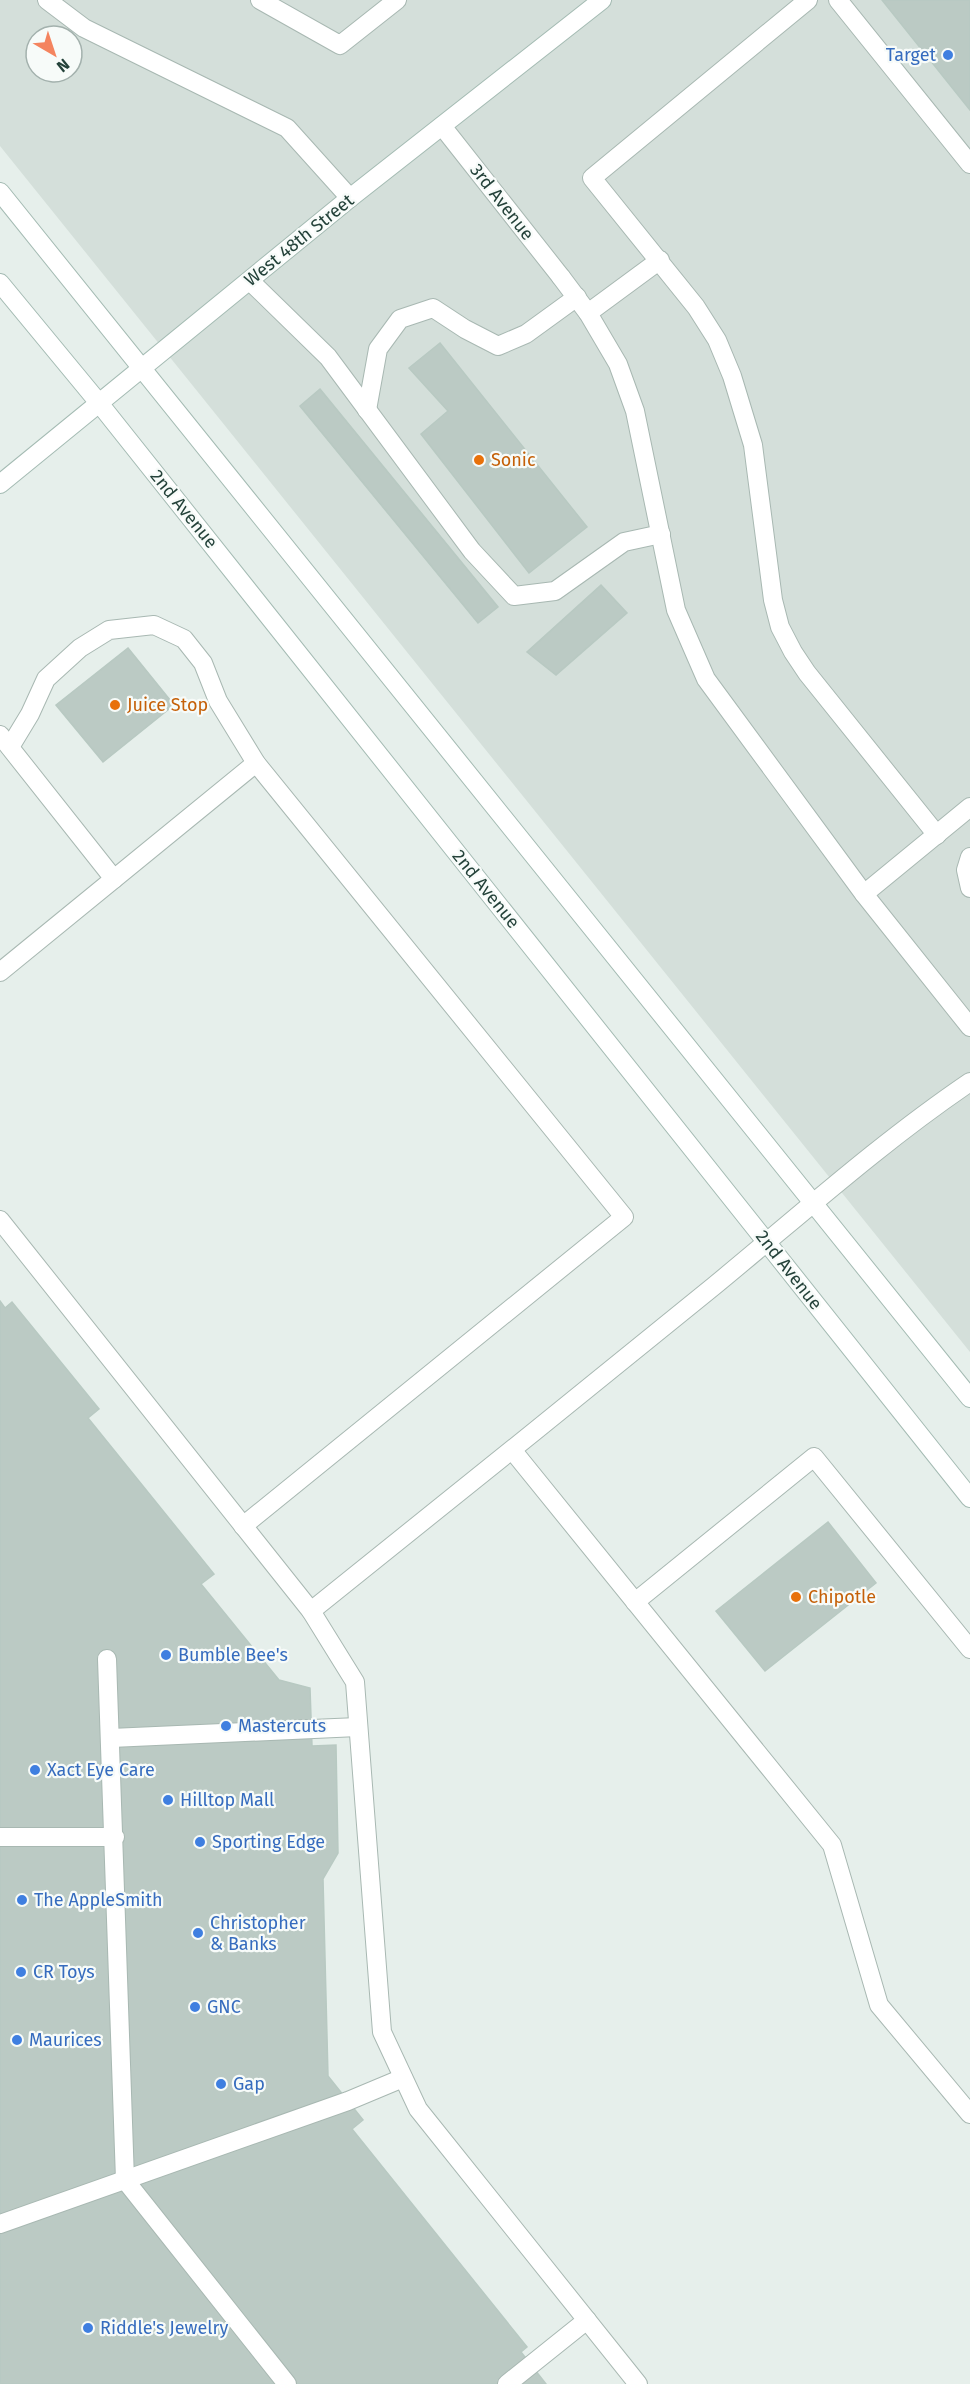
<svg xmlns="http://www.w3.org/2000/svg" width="970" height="2384" font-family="'Fira Sans',sans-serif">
  <rect width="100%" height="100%" fill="#e6efeb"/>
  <path fill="#d4dfda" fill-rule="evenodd" d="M 0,0 L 970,0 L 970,1352 L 0,146 ZM 36,36 L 72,36 L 72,72 L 36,72 Z"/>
  <g fill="#bbcac4" stroke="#b8c9c2" stroke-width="1.5">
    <path d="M 882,0 L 970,0 L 970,110 Z"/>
    <path d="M 440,343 L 587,527 L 529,573 L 421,434 L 448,411 L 409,368 Z"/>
    <path d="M 320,389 L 498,607 L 478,623 L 300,406 Z"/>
    <path d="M 601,585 L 627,613 L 556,675 L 527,652 Z"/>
    <path d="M 128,648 L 174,705 L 103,762 L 56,705 Z"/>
    <path d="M 0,1301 L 5,1308 L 12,1302 L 99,1409 L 88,1418 L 214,1574 L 201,1584 L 279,1680 L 310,1688 L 312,1746 L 336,1745 L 338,1853 L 323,1879 L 328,2076 L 363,2120 L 352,2129 L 527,2347 L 521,2352 L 546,2384 L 0,2384 Z"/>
    <path d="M 828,1522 L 876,1583 L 765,1671 L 716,1611 Z"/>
  </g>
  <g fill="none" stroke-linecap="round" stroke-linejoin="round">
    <defs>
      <g id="lane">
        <path d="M 47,0 L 84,28 L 287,128 L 350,198"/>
        <path d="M 260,0 L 340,45 L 397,0"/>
        <path d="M 808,0 L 592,178 L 696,307 L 717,340 L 732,376 L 753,445 L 773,600 L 780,627 L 793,652 L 807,673 L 937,835"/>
        <path d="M 838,0 L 970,164"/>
        <path d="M 561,277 L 588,313 L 618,364 L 635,411 L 676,610 L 706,679 L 864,894 L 970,1027"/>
        <path d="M 250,281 L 328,357 L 472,551 L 514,596 L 555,591 L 624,542 L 661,534"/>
        <path d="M 588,313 L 660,260"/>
        <path d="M 367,410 L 378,349 L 400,319 L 433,308 L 465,329 L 498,346 L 526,334 L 577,297"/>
        <path d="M 0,735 L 114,879"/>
        <path d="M 10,747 L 30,714 L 46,679 L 80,648 L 109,630 L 154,625 L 184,639 L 203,663 L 218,701 L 256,763 L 624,1217 L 243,1526"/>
        <path d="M 970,857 L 966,870 L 970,888"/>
        <path d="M 864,894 L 970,807"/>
        <path d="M 0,972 L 256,763"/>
        <path d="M 0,1220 L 311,1611 L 355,1682 L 382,2032 L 418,2109 L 638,2384"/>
        <path d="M 513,1451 L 832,1845 L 879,2005 L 970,2114"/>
        <path d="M 635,1602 L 814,1457 L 970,1649"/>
        <path d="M 311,1611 C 446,1503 580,1395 714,1286 C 798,1217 880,1143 970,1082"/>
      </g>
      <g id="street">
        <path d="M 442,126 L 561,277"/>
        <path d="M 107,1659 L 125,2180 L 287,2384"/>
        <path d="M 111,1738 L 358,1727"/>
        <path d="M 0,1837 L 115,1837"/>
        <path d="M 0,2224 L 348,2101 L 403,2078"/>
        <path d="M 507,2384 L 587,2320"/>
      </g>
      <g id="secondary">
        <path d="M 0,192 L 970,1398"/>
        <path d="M 0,283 L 99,403 L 970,1498"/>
        <path d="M 0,484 L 350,198 L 602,0"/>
      </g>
    </defs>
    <use href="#lane" stroke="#a8b8b2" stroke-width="20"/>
    <use href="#street" stroke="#a8b8b2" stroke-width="20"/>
    <use href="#secondary" stroke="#a4bbb3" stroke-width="20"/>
    <use href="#lane" stroke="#fff" stroke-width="18"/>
    <use href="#street" stroke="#fff" stroke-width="18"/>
    <use href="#secondary" stroke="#fff" stroke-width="18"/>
  </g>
  <g fill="#3f7fe0" stroke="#f7fbf9" stroke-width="2">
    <circle cx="948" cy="55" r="6"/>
    <circle cx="166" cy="1655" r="6"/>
    <circle cx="226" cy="1726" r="6"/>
    <circle cx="35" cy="1770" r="6"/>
    <circle cx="168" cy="1800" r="6"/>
    <circle cx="200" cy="1842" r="6"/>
    <circle cx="22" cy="1900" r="6"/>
    <circle cx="198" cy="1933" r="6"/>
    <circle cx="21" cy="1972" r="6"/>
    <circle cx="195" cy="2007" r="6"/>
    <circle cx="17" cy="2040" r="6"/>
    <circle cx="221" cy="2084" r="6"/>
    <circle cx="88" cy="2328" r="6"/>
  </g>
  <g fill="#e8710a" stroke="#f7fbf9" stroke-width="2">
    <circle cx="479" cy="460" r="6"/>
    <circle cx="115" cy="705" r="6"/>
    <circle cx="796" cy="1597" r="6"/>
  </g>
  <g text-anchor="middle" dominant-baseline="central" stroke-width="4.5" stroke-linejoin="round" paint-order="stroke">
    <g font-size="18" fill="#366cbe" stroke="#f7fbf9" text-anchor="start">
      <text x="936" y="55" text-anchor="end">Target</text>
      <text x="178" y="1655">Bumble Bee's</text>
      <text x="238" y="1726">Mastercuts</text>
      <text x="47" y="1770">Xact Eye Care</text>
      <text x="180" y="1800">Hilltop Mall</text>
      <text x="212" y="1842">Sporting Edge</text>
      <text x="34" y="1900">The AppleSmith</text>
      <text x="210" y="1923">Christopher<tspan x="210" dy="21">&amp; Banks</tspan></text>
      <text x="33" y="1972">CR Toys</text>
      <text x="207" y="2007">GNC</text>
      <text x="29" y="2040">Maurices</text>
      <text x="233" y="2084">Gap</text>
      <text x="100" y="2328">Riddle's Jewelry</text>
    </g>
    <g font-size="18" fill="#24423a" stroke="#f7fbf9">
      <text transform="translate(502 202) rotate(52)">3rd Avenue</text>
      <text transform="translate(299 240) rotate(-39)">West 48th Street</text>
      <text transform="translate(184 509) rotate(51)">2nd Avenue</text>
      <text transform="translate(486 889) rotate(51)">2nd Avenue</text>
      <text transform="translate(789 1270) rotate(52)">2nd Avenue</text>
    </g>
    <g font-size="18" fill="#c56008" stroke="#f7fbf9" text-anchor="start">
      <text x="491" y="460">Sonic</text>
      <text x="127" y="705">Juice Stop</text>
      <text x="808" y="1597">Chipotle</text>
    </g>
  </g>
  <g transform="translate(54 54) rotate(141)"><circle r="28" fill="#f7fbf9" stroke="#a3b1ad" stroke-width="1.5"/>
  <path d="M0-4.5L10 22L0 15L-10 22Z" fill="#f4845f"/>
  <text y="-9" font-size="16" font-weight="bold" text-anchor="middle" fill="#24423a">N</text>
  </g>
</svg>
